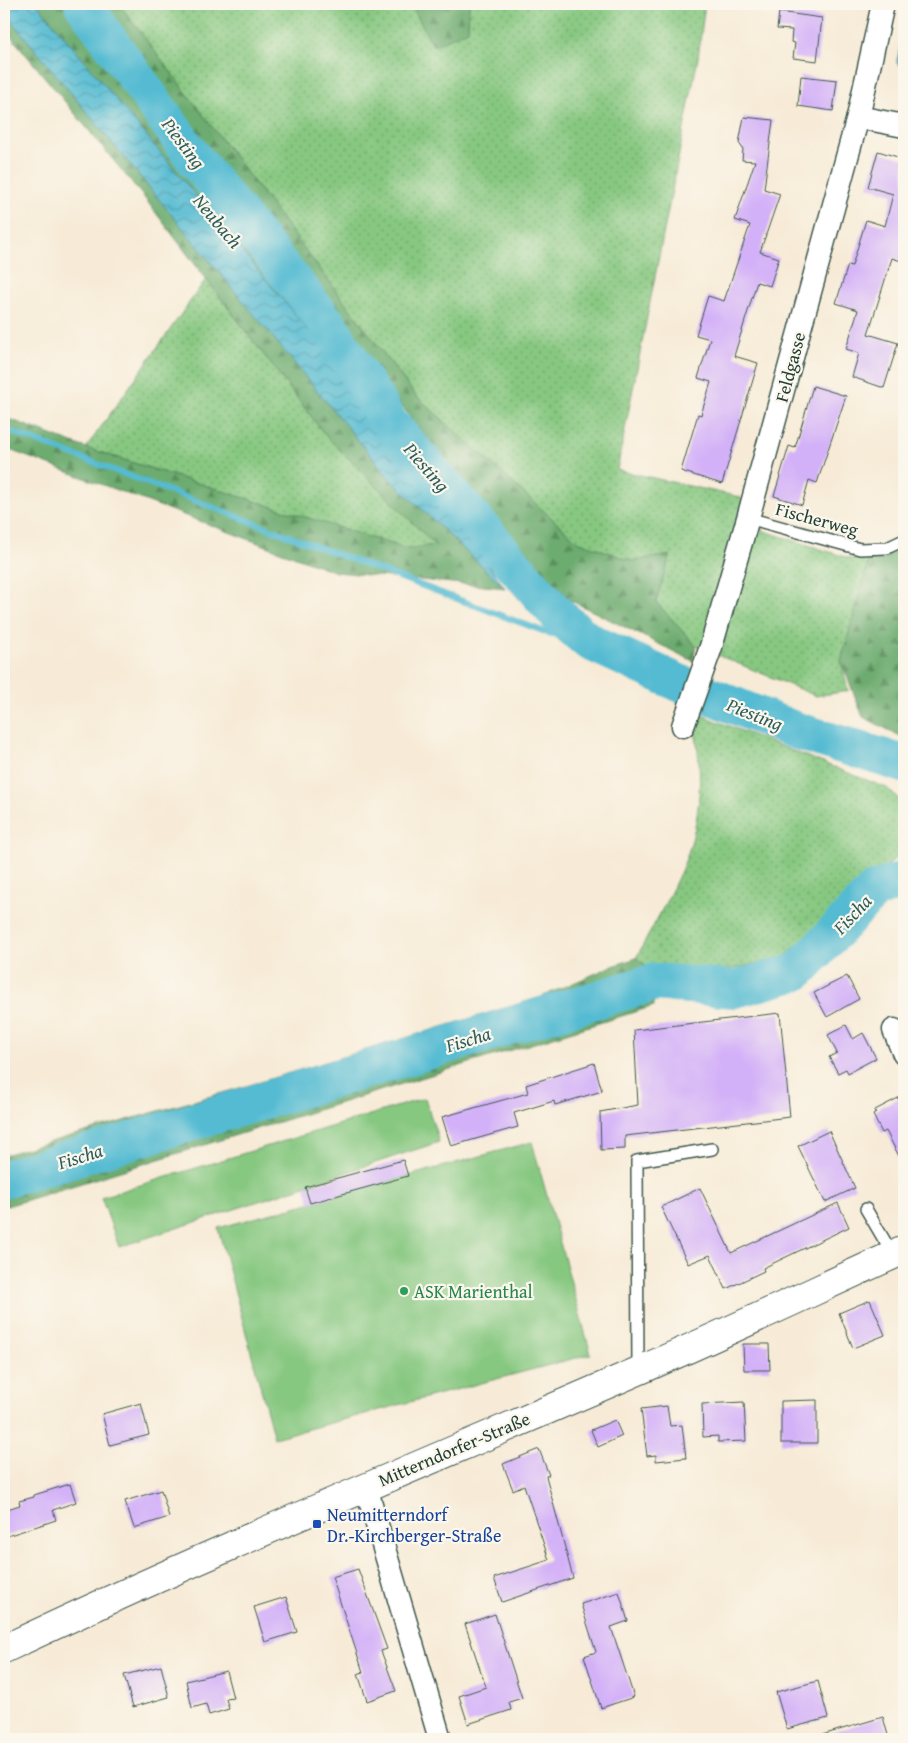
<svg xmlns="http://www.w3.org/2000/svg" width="908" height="1743" font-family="'Gentium Book Plus',serif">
  <defs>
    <pattern id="grass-dots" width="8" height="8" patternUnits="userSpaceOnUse" patternTransform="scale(1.25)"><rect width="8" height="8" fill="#87c881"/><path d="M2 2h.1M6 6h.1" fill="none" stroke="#6ea46a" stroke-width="1.8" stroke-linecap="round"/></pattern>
    <pattern id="forest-firs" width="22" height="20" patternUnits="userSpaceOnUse" patternTransform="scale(1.25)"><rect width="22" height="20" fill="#6dac6f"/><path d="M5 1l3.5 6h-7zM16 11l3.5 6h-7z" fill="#598d5c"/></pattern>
    <pattern id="water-waves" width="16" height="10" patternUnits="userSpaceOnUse" patternTransform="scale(1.25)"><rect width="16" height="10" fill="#54bbd2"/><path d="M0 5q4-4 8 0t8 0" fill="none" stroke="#4599ab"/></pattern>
  </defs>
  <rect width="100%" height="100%" fill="#fbf7ec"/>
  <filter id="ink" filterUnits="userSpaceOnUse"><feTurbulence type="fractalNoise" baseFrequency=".02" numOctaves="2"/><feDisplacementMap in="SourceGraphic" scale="10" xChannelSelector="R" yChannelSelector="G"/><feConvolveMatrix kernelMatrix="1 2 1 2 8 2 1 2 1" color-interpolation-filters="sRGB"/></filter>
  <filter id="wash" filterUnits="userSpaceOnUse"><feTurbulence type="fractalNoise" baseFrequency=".0096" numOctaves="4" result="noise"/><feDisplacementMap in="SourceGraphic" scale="20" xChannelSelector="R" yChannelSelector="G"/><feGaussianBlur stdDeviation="1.12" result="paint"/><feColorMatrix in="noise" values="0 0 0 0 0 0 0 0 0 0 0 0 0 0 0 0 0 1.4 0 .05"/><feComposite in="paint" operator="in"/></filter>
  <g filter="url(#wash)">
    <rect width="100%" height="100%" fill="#f7ebd7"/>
    <g fill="url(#grass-dots)" stroke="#53825a">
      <path d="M 119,4 L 411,4 L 433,45 L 468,30 L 469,4 L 705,4 L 698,58 L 617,470 L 740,497 L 764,531 L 852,559 L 870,556 L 841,661 L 848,691 L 816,696 L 696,646 L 656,602 L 670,556 L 632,561 L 577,541 L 416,396 Z"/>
      <path d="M 206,279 L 326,436 L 435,545 L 407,549 L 86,448 Z"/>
      <path d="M 701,715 L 887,788 L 904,804 L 904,855 L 896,858 L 840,906 L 783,958 L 709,974 L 652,970 L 636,958 C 651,930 667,902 680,873 C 701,828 704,774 694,726 Z"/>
    </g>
    <g fill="url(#forest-firs)" stroke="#467452">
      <path d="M 37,4 L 119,4 L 416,396 L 577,541 L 632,561 L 670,555 L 656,602 L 696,646 L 693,661 L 570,600 L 450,467 L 358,351 L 308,330 Z"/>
      <path d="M 411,4 L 469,4 L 468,30 L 433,46 Z"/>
      <path d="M 4,12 L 391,480 L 505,588 L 336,572 L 4,448 L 4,417 L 86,448 L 407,549 L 435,545 L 326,436 L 143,196 L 4,28 Z"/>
      <path d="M 904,550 L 904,738 L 863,717 L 841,661 L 870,556 Z"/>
      <path d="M 636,958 L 652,970 L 654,1006 L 4,1207 L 4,1155 L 243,1087 L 541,997 L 610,967 Z"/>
    </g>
    <g fill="#87c881" stroke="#53825a">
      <path d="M 425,1098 L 439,1142 L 119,1247 L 101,1197 Z"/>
      <path d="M 532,1142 L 591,1354 L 274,1438 L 218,1228 Z"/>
    </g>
    <g fill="url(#water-waves)" stroke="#3a7c83">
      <path d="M 4,4 L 37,4 L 308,330 L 390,424 L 505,588 L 391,480 L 4,12 Z"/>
      <path d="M 903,36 L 904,36 L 904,66 L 901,66 L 897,63 L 897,60 Z"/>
    </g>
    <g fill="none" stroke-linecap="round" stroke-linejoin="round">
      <path stroke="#54bbd2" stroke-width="6" d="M 4,429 L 548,633 L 588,641"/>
      <g stroke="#54bbd2" stroke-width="38">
        <path d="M 83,4 L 193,157 L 330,327 L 390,424 L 557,614 L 588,641 L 677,682 L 794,730 L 904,764"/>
        <path d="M 4,1179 L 655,982 L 735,989 L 797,972 L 875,890 L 904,880"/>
      </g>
    </g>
    <g id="blocks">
      <g fill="#d3b1f8">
        <path d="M 779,12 L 822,18 L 817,61 L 793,58 L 795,43 L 791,42 L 792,30 L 777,29 Z"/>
        <path d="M 801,76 L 837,80 L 833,111 L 798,106 Z"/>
        <path d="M 744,117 L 773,120 L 764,189 L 780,194 L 760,252 L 779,258 L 770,286 L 757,282 L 734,356 L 758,363 L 722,484 L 681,471 L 698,414 L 701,415 L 711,382 L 698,378 L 710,339 L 696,335 L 708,296 L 724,301 L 750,225 L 735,220 L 755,161 L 742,160 L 743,149 L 739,143 Z"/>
        <path d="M 878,151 L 904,159 L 904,262 L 892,258 L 868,334 L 898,343 L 884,388 L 852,377 L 859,353 L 846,349 L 858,310 L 836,303 L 848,265 L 852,266 L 866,220 L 885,226 L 893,194 L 868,187 Z"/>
        <path d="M 813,386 L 846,396 L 817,483 L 809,480 L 802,505 L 774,496 L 789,446 L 795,448 Z"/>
        <path d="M 847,976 L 859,999 L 827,1017 L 814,993 Z"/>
        <path d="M 780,1013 L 790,1117 L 625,1136 L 625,1149 L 601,1150 L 600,1112 L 638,1105 L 634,1030 Z"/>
        <path d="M 846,1025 L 853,1039 L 863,1033 L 876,1058 L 848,1073 L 846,1069 L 838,1073 L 829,1057 L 837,1053 L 828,1035 Z"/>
        <path d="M 594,1063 L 602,1091 L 555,1105 L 554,1101 L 514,1113 L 518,1127 L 451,1146 L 442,1117 L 528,1093 L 526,1085 Z"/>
        <path d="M 904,1095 L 904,1166 L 886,1131 L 882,1133 L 873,1115 L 876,1113 L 875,1110 Z"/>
        <path d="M 829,1131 L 855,1188 L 825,1202 L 798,1146 Z"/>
        <path d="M 403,1160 L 408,1176 L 310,1203 L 305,1187 Z"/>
        <path d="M 700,1188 L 731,1253 L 838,1203 L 849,1227 L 763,1268 L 764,1271 L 726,1289 L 710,1255 L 688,1264 L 661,1207 Z"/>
        <path d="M 870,1300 L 885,1335 L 853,1348 L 839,1313 Z"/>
        <path d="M 743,1344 L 769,1344 L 770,1370 L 744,1370 Z"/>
        <path d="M 817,1400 L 817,1443 L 781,1443 L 781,1401 Z"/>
        <path d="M 744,1402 L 746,1441 L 718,1442 L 718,1436 L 703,1437 L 702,1404 Z"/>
        <path d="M 141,1403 L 149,1435 L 110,1445 L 102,1414 Z"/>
        <path d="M 667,1406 L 670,1426 L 682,1425 L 686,1458 L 656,1461 L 656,1455 L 647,1456 L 641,1409 Z"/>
        <path d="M 615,1420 L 622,1436 L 598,1447 L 591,1430 Z"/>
        <path d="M 539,1449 L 549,1475 L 546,1476 L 573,1578 L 502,1602 L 494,1578 L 549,1560 L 524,1485 L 513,1490 L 503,1464 Z"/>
        <path d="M 70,1484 L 76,1502 L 53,1510 L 56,1520 L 7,1536 L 4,1524 L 4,1510 L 20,1505 L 19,1501 L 34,1497 L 34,1495 Z"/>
        <path d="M 161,1490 L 169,1517 L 134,1528 L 125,1501 Z"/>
        <path d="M 358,1569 L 387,1649 L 381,1651 L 396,1691 L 367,1701 L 358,1674 L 363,1672 L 332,1577 Z"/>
        <path d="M 619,1592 L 628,1621 L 611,1627 L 634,1697 L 601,1708 L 584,1656 L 596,1652 L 581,1604 Z"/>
        <path d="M 286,1597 L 297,1632 L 265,1642 L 254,1607 Z"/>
        <path d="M 495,1614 L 522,1698 L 509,1702 L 511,1710 L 468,1724 L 459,1696 L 486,1687 L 465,1624 Z"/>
        <path d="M 161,1666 L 169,1697 L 133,1707 L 124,1675 Z"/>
        <path d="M 226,1671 L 233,1698 L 226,1699 L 229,1709 L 209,1715 L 206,1704 L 192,1708 L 186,1681 Z"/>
        <path d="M 818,1681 L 828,1718 L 787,1729 L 776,1692 Z"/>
        <path d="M 883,1717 L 889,1739 L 823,1739 L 822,1735 Z"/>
      </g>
    </g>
  </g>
  <g filter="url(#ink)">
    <use href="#blocks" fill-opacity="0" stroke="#3f574c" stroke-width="1"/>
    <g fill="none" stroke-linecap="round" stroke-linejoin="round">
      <defs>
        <g id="lane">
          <path d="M 748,518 L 860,549 L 887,548 L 904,540"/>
          <path d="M 866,1209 L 893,1255"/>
          <path d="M 638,1370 L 637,1161 L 712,1149"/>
        </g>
        <g id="street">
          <path d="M 858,117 L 904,126"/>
          <path d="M 683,726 L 711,647 L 748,518 L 858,117 L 883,4"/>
          <path d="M 894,1030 L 904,1054"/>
          <path d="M 366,1487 L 440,1739"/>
        </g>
        <path id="secondary" d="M 4,1649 C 213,1550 426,1463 638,1371 C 728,1332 816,1290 904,1250"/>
      </defs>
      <use href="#lane" stroke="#3f574c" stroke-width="14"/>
      <use href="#street" stroke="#3f574c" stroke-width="25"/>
      <use href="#secondary" stroke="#3f574c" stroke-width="30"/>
      <use href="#lane" stroke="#fff" stroke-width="11"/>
      <use href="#street" stroke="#fff" stroke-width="22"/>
      <use href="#secondary" stroke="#fff" stroke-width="28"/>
    </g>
  </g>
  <circle fill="#2e9e5b" stroke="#fbf7ec" stroke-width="2" cx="404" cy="1291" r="5"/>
  <rect fill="#1a4fb4" stroke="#fbf7ec" stroke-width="2" x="312" y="1519" width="10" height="10" rx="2.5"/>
  <g text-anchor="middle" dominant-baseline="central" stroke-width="4.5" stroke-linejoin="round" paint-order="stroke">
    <g font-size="18" fill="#1f3d34" stroke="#fbf7ec">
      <text transform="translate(790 367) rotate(-75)">Feldgasse</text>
      <text transform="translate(817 519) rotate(15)">Fischerweg</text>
      <text transform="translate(454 1449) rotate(-23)">Mitterndorfer-Straße</text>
    </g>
    <g font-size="18" fill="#27864d" stroke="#fbf7ec" text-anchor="start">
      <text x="414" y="1291">ASK Marienthal</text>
    </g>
    <g font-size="18" fill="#164399" stroke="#fbf7ec" text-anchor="start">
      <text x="327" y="1514">Neumitterndorf<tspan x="327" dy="21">Dr.-Kirchberger-Straße</tspan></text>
    </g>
    <g font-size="19" font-style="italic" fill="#2c5c5c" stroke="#fbf7ec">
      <text transform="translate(184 143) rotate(53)">Piesting</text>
      <text transform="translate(218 221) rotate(50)">Neubach</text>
      <text transform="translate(427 467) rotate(49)">Piesting</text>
      <text transform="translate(755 714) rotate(22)">Piesting</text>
      <text transform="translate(852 914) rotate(-47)">Fischa</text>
      <text transform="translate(468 1039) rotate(-17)">Fischa</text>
      <text transform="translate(80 1156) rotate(-17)">Fischa</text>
    </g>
  </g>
  <rect width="908" height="1743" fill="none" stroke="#fbf7ec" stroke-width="20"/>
</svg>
